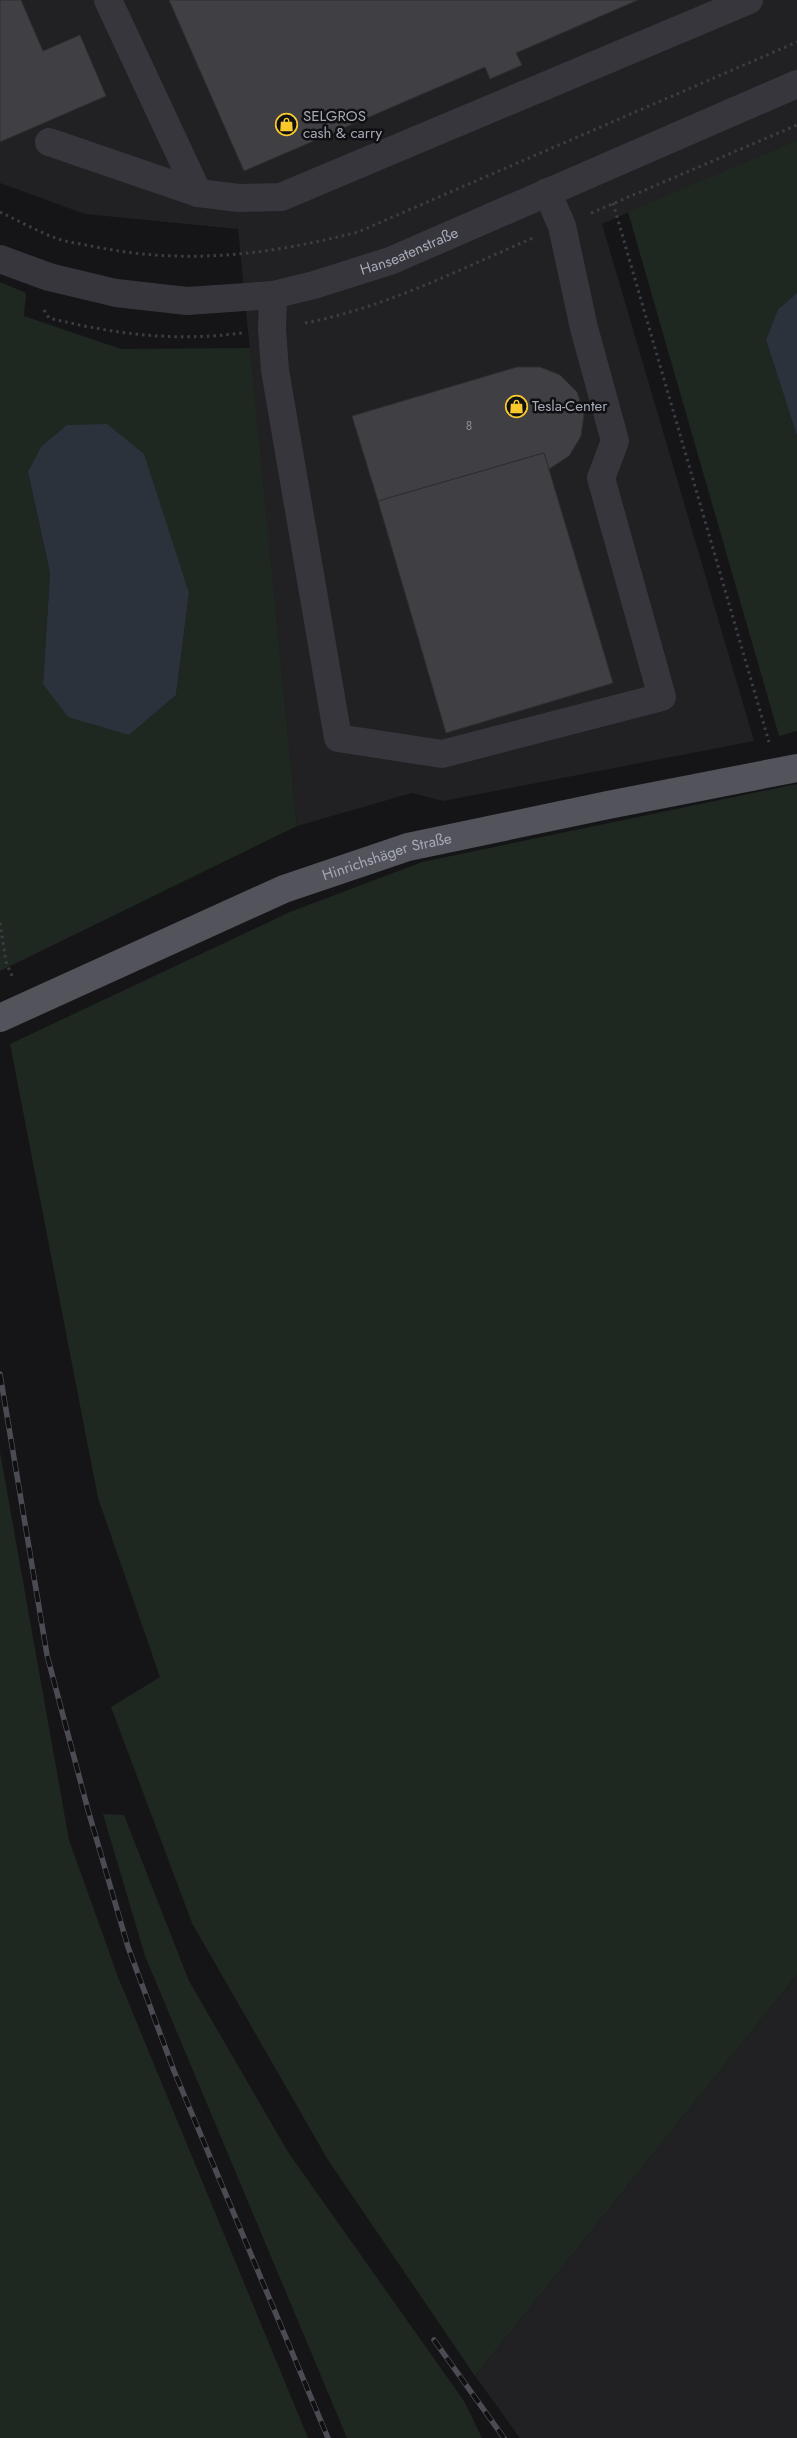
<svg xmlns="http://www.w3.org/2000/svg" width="797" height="2438" font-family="Jost,sans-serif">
  <rect width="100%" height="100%" fill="#151517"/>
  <g fill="#212124">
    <path d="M 0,0 L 797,0 L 797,140 L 602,224 L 754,741 L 443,801 L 412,793 L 297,826 L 238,229 L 85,214 L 0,183 Z"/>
    <path d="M 797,1975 L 797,2438 L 520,2438 L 475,2376 Z"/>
  </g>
  <g fill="#1f2721" fill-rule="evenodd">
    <path d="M 797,140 L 797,293 L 778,309 L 766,340 L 797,436 L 797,731 L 779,736 L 628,212 Z"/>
    <path d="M 0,282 L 26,293 L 24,316 L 121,349 L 250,348 L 297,826 L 0,971 ZM 28,472 L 189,593 L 176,695 L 129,735 L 43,684 L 50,573 Z"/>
    <path d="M 797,784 L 797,1975 L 475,2376 L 328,2160 L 192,1923 L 111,1707 L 160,1677 L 98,1498 L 10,1044 L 290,912 L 422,862 Z"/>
    <path d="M 0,1452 L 69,1840 L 118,1977 L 308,2438 L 0,2438 Z"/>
    <path d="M 103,1814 L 124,1815 L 189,1981 L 288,2152 L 464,2401 L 482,2438 L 347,2438 L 145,1956 Z"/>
  </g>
  <g fill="#2b323b">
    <path d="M 797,293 L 797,436 L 766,340 L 778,309 Z"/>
    <path d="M 107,424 L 144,454 L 189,593 L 176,695 L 129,735 L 68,717 L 43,684 L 50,573 L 28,472 L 41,447 L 67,425 Z"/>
  </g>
  <g fill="#3f3f44" stroke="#2f2f33">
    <path d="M 0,0 L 21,0 L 43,51 L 80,35 L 106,96 L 0,142 Z"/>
    <path d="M 169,0 L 638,0 L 516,53 L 522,65 L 490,79 L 485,67 L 244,171 Z"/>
    <path d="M 517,367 L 540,367 L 560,375 L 577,392 L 584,414 L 581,436 L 569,456 L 549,469 L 544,453 L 378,501 L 352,416 Z"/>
    <path d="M 544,453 L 613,683 L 446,733 L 378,501 Z"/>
  </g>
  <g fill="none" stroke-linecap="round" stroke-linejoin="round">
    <g stroke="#3c3d43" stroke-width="3" stroke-dasharray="2.5 4" stroke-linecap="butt">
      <path d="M 613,203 L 769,742"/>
      <path d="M 0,212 C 19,221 39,232 58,239 C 70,243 84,244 96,247 C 187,265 268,255 358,232 L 797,42"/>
      <path d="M 591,213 L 797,125"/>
      <path d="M 44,310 L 49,318 C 114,334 174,342 242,333"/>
      <path d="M 305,323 C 384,308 458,270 533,238"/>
      <path d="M 0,923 L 6,962 L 13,978"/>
    </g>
    <g stroke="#36363c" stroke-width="28">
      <path d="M 49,142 L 198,193 L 108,0"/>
      <path d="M 198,193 L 239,198 L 281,197 L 749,0"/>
      <path id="s1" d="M 0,259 L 49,277 L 116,293 L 187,301 L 273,295 L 314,285 L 390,261 L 797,84"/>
      <path d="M 273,295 L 272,329 L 275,370 L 338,738 L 442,754 L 662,697 L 601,478 L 615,441 L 584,328 L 562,226 L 547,192"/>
    </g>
    <path stroke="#52535b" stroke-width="28" id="s2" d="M 0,1018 L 284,889 L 408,847 L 608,805 L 797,768"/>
    <defs>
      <g id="rail">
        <path d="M 0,1374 L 47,1655 L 88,1810 L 128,1947 L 174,2071 L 328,2438"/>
        <path d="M 434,2340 L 504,2438"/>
      </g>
    </defs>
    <use href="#rail" stroke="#4b4c53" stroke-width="5.5"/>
    <use href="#rail" stroke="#101012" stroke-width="4" stroke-dasharray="11" stroke-linecap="butt"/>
  </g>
  <defs>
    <symbol id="shop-ring" viewBox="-11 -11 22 22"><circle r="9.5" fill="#101012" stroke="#f7c92c" stroke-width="1.5"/><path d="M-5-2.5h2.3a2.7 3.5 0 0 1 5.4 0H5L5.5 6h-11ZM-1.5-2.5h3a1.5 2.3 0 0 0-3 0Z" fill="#f7c92c"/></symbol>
  </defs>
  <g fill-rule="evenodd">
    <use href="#shop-ring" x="274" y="112" width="25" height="25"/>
    <use href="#shop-ring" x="504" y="394" width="25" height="25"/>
  </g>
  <g text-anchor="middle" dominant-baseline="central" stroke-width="5" stroke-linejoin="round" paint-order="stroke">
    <g font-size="12" fill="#8c8f9a">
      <text x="469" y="426">8</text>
    </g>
    <g font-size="15" fill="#a6aab7" stroke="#101012" text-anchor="start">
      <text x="303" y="116">SELGROS<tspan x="303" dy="17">cash &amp; carry</tspan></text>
      <text x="532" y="406">Tesla-Center</text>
    </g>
    <g font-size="15" fill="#a6aab7" stroke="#101012">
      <text stroke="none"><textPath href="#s1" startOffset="422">Hanseatenstraße</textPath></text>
      <text stroke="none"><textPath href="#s2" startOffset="420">Hinrichshäger Straße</textPath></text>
    </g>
  </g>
</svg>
